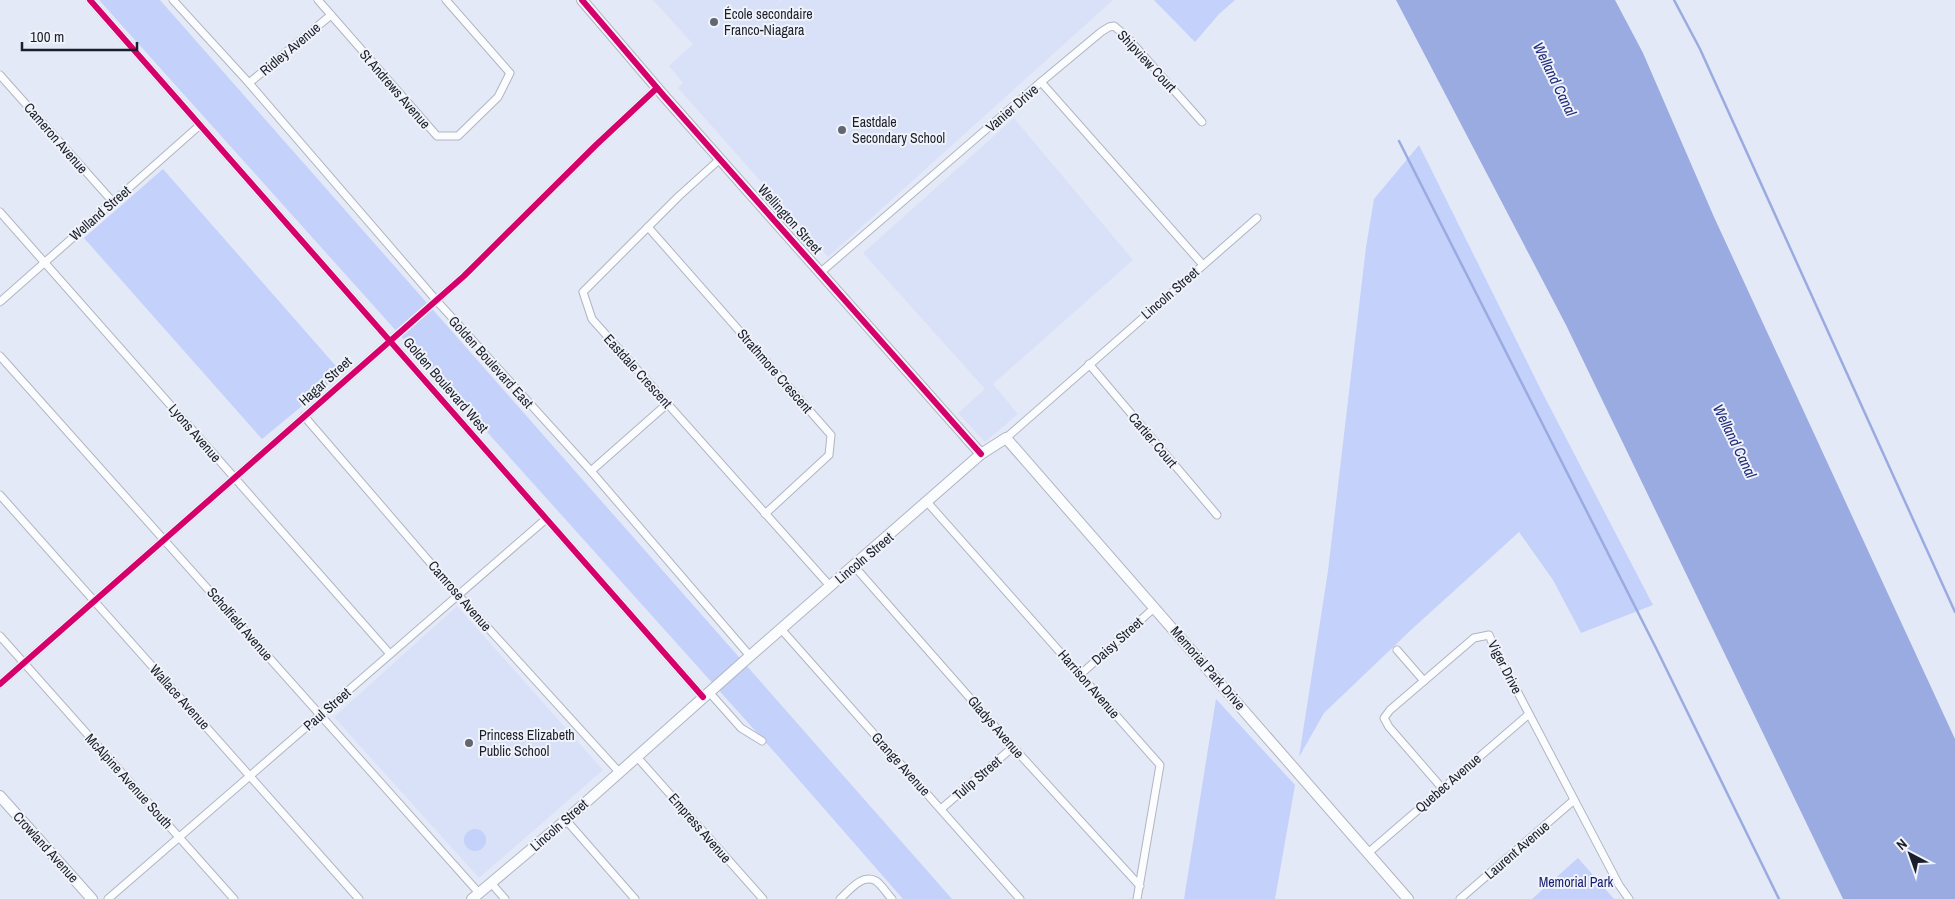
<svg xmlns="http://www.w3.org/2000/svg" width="1955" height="899" font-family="'Archivo Narrow',sans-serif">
  <rect width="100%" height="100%" fill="#e4e9f7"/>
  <g fill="#d9e1f9">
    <path d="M 653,0 L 781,0 L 773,8 L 782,0 L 1113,0 L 828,257 L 678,88 L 683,83 L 669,66 L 693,44 Z"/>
    <path d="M 1014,118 L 1133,260 L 993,384 L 1018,414 L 985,442 L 958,413 L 985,389 L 863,253 Z"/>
    <path d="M 457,606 L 603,770 L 479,878 L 334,717 Z"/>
  </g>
  <g fill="#c3d1fb">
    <path d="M 99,0 L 160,0 L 952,899 L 903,899 L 778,756 Z"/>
    <path d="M 1154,0 L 1235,0 L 1219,14 L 1195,42 Z"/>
    <path d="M 1419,145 L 1542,392 L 1653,605 L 1581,633 L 1553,580 L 1519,532 L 1412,629 L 1324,713 L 1299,757 L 1328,571 L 1366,247 L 1374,199 Z"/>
    <path d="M 163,169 L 342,373 L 262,439 L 84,238 Z"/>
    <path d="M 1216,699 L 1295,785 L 1275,899 L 1184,899 Z"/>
    <circle cx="475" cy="840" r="11"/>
    <path d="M 1578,858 L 1614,899 L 1532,899 Z"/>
  </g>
  <path fill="#9aabe1" d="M 1396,0 L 1615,0 L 1643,53 L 1714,217 L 1955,739 L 1955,899 L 1843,899 L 1566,325 Z"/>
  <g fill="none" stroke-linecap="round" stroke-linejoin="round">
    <g stroke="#9aabe1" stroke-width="2.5">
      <path d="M 1674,0 L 1700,49 L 1955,612"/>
      <path d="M 1399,141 L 1656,648 L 1779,899"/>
    </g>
    <defs>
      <g id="street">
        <path d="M 90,0 L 703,697"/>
        <path d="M 173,0 L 249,83 L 436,300 L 591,471 L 750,656"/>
        <path d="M 318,0 L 437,136 L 458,136 L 498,97 L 510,73 L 446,0"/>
        <path d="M 0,75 L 113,202"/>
        <path d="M 1041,82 L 1101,32 L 1109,27 L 1114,26 L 1126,36 L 1202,122"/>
        <path d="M 249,83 L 331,15"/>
        <path d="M 720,159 L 679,196 L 583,292 L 592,319 L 830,586"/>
        <path d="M 0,212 L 390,654"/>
        <path d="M 648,227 L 831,435 L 829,455 L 765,514"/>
        <path d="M 821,272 L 1041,82 L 1203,265"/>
        <path d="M 0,302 L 200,125"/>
        <path d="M 0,356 L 479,893"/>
        <path d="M 1089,364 L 1217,515"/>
        <path d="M 304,416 L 458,595 L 619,772"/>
        <path d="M 1006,438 L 1257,218"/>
        <path d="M 591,471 L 667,404"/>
        <path d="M 0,495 L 359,899"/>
        <path d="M 928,503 L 1160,765 L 1137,899"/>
        <path d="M 854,566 L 1013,747 L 1140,886"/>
        <path d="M 781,629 L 1020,899"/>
        <path d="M 0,636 L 234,899"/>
        <path d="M 1397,650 L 1424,681"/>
        <path d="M 1081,674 L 1154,608"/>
        <path d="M 0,684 L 464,276 L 596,145 L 657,88"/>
        <path d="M 709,692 L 741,728 L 762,741"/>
        <path d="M 637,757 L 763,899"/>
        <path d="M 1442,788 L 1389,727 L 1384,718 L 1390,710 L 1474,638 L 1489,635 L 1495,649 L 1619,885 L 1629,899"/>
        <path d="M 941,809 L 1013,747"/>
        <path d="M 566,820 L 635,899"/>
        <path d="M 1368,853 L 1529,714"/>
        <path d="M 491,883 L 505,899"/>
        <path d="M 108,899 L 546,519"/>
        <path d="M 840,899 C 849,891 862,873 876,881 C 882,885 887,894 892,899"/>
        <path d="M 1460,899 L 1574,800"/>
      </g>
      <g id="secondary">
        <path d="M 582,0 L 664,96 L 981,454"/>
        <path d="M 0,796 L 92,899"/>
        <path d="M 472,899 L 566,820 L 750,656 L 981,454 L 1006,438 L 1408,899"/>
      </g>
    </defs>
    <use href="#street" stroke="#b1b5c1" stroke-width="9"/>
    <use href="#secondary" stroke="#b1b5c1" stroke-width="12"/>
    <use href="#street" stroke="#fbfcfe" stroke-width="7"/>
    <use href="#secondary" stroke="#fbfcfe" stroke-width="10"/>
    <defs>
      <g id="cycleway">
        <path d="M 90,0 L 703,697"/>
        <path d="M 582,0 L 664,96 L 981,454"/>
        <path d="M 0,684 L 464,276 L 596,145 L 657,88"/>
      </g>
    </defs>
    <use href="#cycleway" stroke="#f0f3f9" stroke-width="9"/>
    <use href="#cycleway" stroke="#d6006c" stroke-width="6"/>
  </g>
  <g fill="#616672" stroke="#f0f3f9" stroke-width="2">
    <circle cx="714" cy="22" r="5"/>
    <circle cx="842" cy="130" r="5"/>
    <circle cx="469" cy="743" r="5"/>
  </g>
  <g text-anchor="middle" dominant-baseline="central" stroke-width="4" stroke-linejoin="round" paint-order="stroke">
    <g font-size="14" fill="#1b1f2b" stroke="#f0f3f9" text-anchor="start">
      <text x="724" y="14">École secondaire<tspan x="724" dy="16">Franco-Niagara</tspan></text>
      <text x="852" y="122">Eastdale<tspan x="852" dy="16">Secondary School</tspan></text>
      <text x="479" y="735">Princess Elizabeth<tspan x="479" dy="16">Public School</tspan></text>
    </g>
    <g font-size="14" fill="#1b1f2b" stroke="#f0f3f9">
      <text transform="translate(290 49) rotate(-40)">Ridley Avenue</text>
      <text transform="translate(1147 61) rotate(47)">Shipview Court</text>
      <text transform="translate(395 89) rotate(49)">St Andrews Avenue</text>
      <text transform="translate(1012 108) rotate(-41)">Vanier Drive</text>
      <text transform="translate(56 138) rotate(49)">Cameron Avenue</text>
      <text transform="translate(100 213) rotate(-41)">Welland Street</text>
      <text transform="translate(790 219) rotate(48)">Wellington Street</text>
      <text transform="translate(1170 293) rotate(-41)">Lincoln Street</text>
      <text transform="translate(491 362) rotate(48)">Golden Boulevard East</text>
      <text transform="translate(638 371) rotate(48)">Eastdale Crescent</text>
      <text transform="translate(775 371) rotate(49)">Strathmore Crescent</text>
      <text transform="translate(325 381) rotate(-42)">Hagar Street</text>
      <text transform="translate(446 385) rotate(49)">Golden Boulevard West</text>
      <text transform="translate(195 433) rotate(49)">Lyons Avenue</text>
      <text transform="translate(1153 440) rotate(50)">Cartier Court</text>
      <text transform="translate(864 558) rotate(-40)">Lincoln Street</text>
      <text transform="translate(460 596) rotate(49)">Camrose Avenue</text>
      <text transform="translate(240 624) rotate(49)">Scholfield Avenue</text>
      <text transform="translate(1117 641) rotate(-42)">Daisy Street</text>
      <text transform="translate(1505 667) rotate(63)">Viger Drive</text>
      <text transform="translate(1208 668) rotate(49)">Memorial Park Drive</text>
      <text transform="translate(1089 684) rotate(49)">Harrison Avenue</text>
      <text transform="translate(180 697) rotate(48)">Wallace Avenue</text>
      <text transform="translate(327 709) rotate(-41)">Paul Street</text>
      <text transform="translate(996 727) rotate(49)">Gladys Avenue</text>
      <text transform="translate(901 764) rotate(48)">Grange Avenue</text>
      <text transform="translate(977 778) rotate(-41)">Tulip Street</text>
      <text transform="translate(129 781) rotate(48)">McAlpine Avenue South</text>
      <text transform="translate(1448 783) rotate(-41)">Quebec Avenue</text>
      <text transform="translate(559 825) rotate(-41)">Lincoln Street</text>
      <text transform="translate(700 828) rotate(49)">Empress Avenue</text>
      <text transform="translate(46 847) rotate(48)">Crowland Avenue</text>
      <text transform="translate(1517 850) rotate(-41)">Laurent Avenue</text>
    </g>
    <g font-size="14" fill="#161c6f" stroke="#f0f3f9">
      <text x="1576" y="882">Memorial Park</text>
    </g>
    <g font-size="15" font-style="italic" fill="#202c7e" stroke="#f0f3f9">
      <text transform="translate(1555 79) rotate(64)">Welland Canal</text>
      <text transform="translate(1735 441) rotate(64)">Welland Canal</text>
    </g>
  </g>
  <g transform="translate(1910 854) rotate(319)" stroke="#f0f3f9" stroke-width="4" paint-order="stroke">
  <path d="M0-4L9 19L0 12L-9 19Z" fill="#1b1f2b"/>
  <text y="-8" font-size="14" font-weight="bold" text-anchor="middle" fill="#1b1f2b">N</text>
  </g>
  <path d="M22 42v8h115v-8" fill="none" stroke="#1b1f2b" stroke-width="2.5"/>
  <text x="30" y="42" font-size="15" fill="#1b1f2b" stroke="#f0f3f9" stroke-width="4" paint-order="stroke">100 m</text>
</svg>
